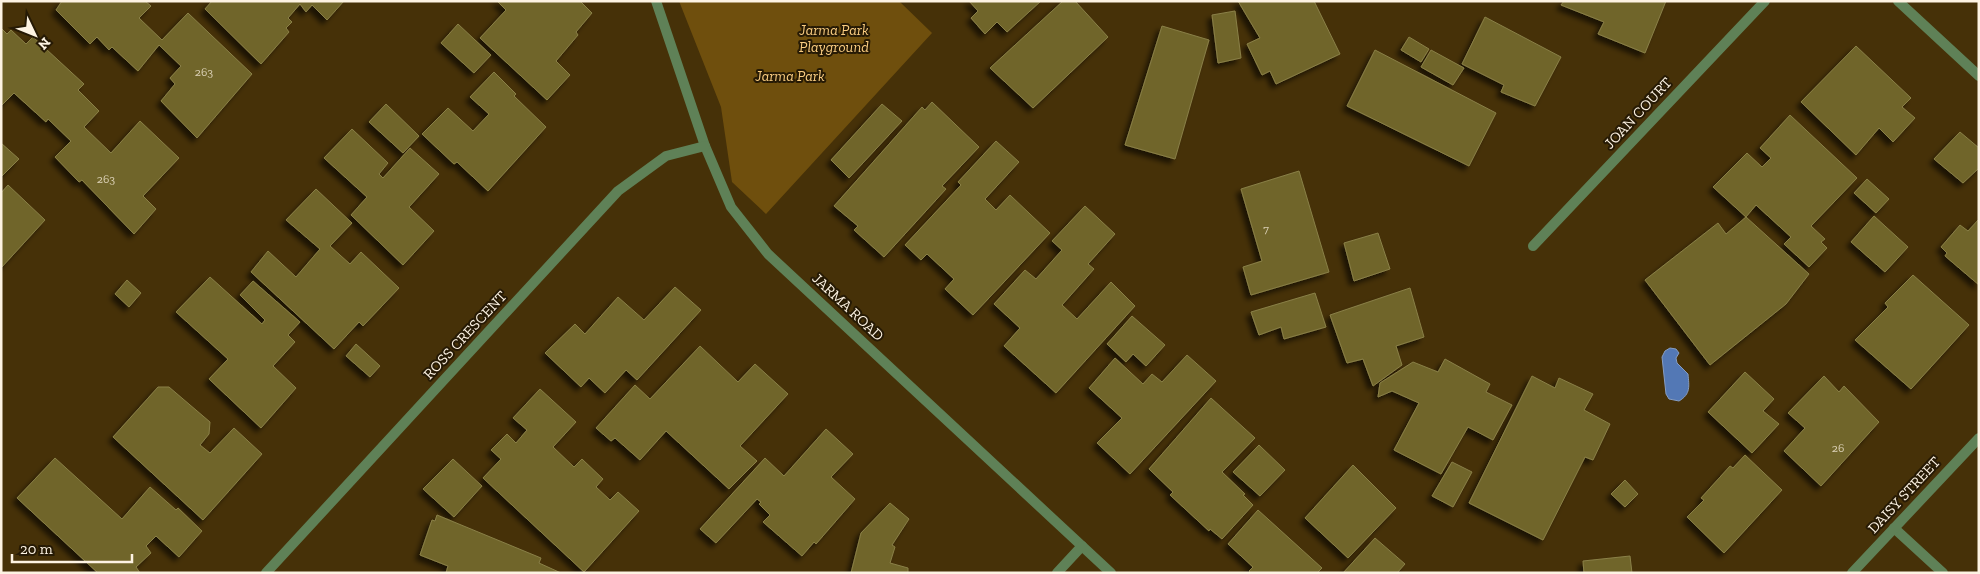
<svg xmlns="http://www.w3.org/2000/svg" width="1980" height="574" font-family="'Zilla Slab',serif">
  <defs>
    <filter id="shadow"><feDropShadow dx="-4.5" dy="4.5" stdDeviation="2.5" flood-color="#0009"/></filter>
  </defs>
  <rect width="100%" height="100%" fill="#463108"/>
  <path fill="#6f4f0d" d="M 679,1 L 899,1 L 932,33 L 766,214 L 732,182 L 721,107 Z"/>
  <path fill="#5378b5" stroke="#869dc3" d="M 1670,348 L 1676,349 L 1679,353 L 1676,358 L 1677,363 L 1688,374 C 1689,386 1691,394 1679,401 L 1669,399 L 1666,394 L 1662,357 L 1665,351 Z"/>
  <g fill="#6f652c" stroke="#8a8047" filter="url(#shadow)">
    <path d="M 62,1 L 145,1 L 151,6 L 139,18 L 162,40 L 188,13 L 252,74 L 197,138 L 161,101 L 175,84 L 170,78 L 181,66 L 159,45 L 138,71 L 112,47 L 109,50 L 97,37 L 90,44 L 56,10 Z"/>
    <path d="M 212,1 L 344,1 L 327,20 L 312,5 L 306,12 L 300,4 L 288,18 L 292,22 L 286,28 L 289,32 L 261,64 L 205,9 Z"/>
    <path d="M 497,1 L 580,1 L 592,13 L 576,32 L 578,35 L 556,61 L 570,75 L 547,100 L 480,38 L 506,10 Z"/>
    <path d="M 969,1 L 1041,1 L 1007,32 L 997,22 L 985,34 L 971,18 L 978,11 Z"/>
    <path d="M 1063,1 L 1075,1 L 1108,37 L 1033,108 L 990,68 Z"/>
    <path d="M 1238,1 L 1314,1 L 1340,54 L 1276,84 L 1270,71 L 1262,75 L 1247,44 L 1260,38 Z"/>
    <path d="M 1564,1 L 1666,1 L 1645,53 L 1598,34 L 1604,22 L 1561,5 Z"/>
    <path d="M 1235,11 L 1241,58 L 1218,63 L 1212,15 Z"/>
    <path d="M 1485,17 L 1561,57 L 1535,106 L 1501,92 L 1504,85 L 1462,64 Z"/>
    <path d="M 458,24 L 491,55 L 474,73 L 441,43 Z"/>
    <path d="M 1162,26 L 1209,40 L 1175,159 L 1125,145 Z"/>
    <path d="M 1,28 L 7,34 L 11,30 L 26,44 L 33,37 L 84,84 L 78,90 L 99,111 L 84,127 L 111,153 L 140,121 L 179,158 L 143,196 L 156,209 L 134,234 L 82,180 L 79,182 L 55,157 L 71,141 L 48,119 L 46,122 L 14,93 L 1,106 Z"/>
    <path d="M 1409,37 L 1429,49 L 1421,62 L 1401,50 Z"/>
    <path d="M 1856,46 L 1911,98 L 1902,107 L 1915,118 L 1893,142 L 1879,128 L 1856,155 L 1801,102 Z"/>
    <path d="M 1375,50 L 1496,113 L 1469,166 L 1347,106 Z"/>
    <path d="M 1431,50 L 1464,68 L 1453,85 L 1421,67 Z"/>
    <path d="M 494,72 L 516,94 L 514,96 L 546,127 L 488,191 L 457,162 L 454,164 L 422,134 L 448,108 L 473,131 L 489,114 L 470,97 Z"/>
    <path d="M 932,102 L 979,147 L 942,186 L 946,189 L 884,257 L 854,230 L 858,226 L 834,206 L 922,107 L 925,110 Z"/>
    <path d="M 386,104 L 419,136 L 403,153 L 369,122 Z"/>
    <path d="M 882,104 L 902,121 L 849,178 L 831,160 Z"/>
    <path d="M 1790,115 L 1857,178 L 1811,226 L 1825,239 L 1821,242 L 1827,248 L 1809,267 L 1784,244 L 1791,237 L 1756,205 L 1746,217 L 1713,187 L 1747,153 L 1762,167 L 1771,158 L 1760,148 Z"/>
    <path d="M 352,129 L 388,163 L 379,174 L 383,178 L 410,148 L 439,174 L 409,207 L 434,231 L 403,265 L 351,215 L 367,197 L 324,158 Z"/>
    <path d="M 1960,132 L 1979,148 L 1979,168 L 1963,183 L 1934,159 Z"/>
    <path d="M 996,141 L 1019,162 L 985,199 L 996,210 L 1010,195 L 1050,233 L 973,315 L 945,289 L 954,279 L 927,254 L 921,260 L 905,245 L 961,185 L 958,182 Z"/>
    <path d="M 1,143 L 19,159 L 1,177 Z"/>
    <path d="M 1299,171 L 1329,272 L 1251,295 L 1243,267 L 1262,261 L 1241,189 Z"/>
    <path d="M 1867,179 L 1889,199 L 1876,213 L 1854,193 Z"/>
    <path d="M 8,185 L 45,220 L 1,268 L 1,193 Z"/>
    <path d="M 316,189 L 352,223 L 330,246 L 350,264 L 361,252 L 399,288 L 363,326 L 359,322 L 334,349 L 251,272 L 268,251 L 296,277 L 320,249 L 286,220 Z"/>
    <path d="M 1085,206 L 1115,234 L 1088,264 L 1094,269 L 1062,305 L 1077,319 L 1111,282 L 1135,306 L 1056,393 L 1004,346 L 1020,328 L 994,304 L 1025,270 L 1036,279 L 1062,250 L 1052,241 Z"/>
    <path d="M 1874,216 L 1908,247 L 1885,272 L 1851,242 Z"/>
    <path d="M 1746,217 L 1809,274 L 1786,304 L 1710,365 L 1645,280 L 1718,223 L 1726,234 Z"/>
    <path d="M 1979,219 L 1979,285 L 1945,256 L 1947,253 L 1941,247 L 1960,225 L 1968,231 Z"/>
    <path d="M 1378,233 L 1390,269 L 1354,281 L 1344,243 Z"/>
    <path d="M 1913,275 L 1969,325 L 1911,389 L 1855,340 L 1888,307 L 1885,303 Z"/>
    <path d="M 210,277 L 262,324 L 265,320 L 240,295 L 253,281 L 300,322 L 288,335 L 295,342 L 273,366 L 296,388 L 261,428 L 209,379 L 228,359 L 176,312 Z"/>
    <path d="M 127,280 L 141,293 L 129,307 L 115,294 Z"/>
    <path d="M 675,287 L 701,310 L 637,380 L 626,370 L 605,393 L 589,378 L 581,387 L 545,353 L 575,324 L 585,334 L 618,297 L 644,320 Z"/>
    <path d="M 1410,288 L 1424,337 L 1396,346 L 1402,365 L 1373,386 L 1363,359 L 1347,363 L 1330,315 Z"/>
    <path d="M 1315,293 L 1326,327 L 1284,339 L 1281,327 L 1259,335 L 1251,312 Z"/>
    <path d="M 1132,316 L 1165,345 L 1146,366 L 1133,354 L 1126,362 L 1107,344 Z"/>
    <path d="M 356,344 L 380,366 L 370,377 L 346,356 Z"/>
    <path d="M 700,346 L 738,382 L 755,364 L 788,394 L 740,446 L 757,461 L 729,489 L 666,431 L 640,460 L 615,438 L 611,441 L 596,428 L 635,385 L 650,399 Z"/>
    <path d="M 1187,355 L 1216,381 L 1130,474 L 1097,443 L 1122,418 L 1089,388 L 1115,358 L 1143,384 L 1152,374 L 1162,382 Z"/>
    <path d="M 1445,359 L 1490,384 L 1486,392 L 1512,405 L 1493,440 L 1468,427 L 1441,474 L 1394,450 L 1419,403 L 1392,391 L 1378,397 L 1380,383 L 1413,362 L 1438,372 Z"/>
    <path d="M 1745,372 L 1774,399 L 1763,411 L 1779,424 L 1752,453 L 1708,412 Z"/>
    <path d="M 1532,376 L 1555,388 L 1559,378 L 1593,394 L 1584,410 L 1610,424 L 1593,460 L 1585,457 L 1543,540 L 1469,503 Z"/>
    <path d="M 1824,376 L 1839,392 L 1844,386 L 1879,422 L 1821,486 L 1784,451 L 1805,428 L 1788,413 Z"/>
    <path d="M 158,387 L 169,387 L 210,422 L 209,434 L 200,445 L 210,453 L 234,428 L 262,454 L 203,520 L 113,437 Z"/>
    <path d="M 540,389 L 576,422 L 553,447 L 574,467 L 582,459 L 603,479 L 596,487 L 610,500 L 618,492 L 639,511 L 584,572 L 483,478 L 501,459 L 491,450 L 507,434 L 516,443 L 527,430 L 513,418 Z"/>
    <path d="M 1211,398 L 1255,438 L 1222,472 L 1245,494 L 1243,495 L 1253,505 L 1222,539 L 1210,529 L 1209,531 L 1170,495 L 1173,492 L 1149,469 Z"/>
    <path d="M 826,429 L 853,454 L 831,477 L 855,499 L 816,544 L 814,542 L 802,556 L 763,522 L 770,515 L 759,504 L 761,502 L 757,499 L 716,543 L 700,529 L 765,458 L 784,476 Z"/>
    <path d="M 1259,445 L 1285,470 L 1260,496 L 1233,472 Z"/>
    <path d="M 1745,455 L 1782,490 L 1724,553 L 1687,517 L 1704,500 L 1701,498 L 1730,466 L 1733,468 Z"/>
    <path d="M 55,458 L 122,519 L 150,487 L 176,510 L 178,508 L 202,531 L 179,557 L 156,536 L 146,546 L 151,553 L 136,567 L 140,573 L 98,573 L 17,498 Z"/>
    <path d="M 453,459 L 482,486 L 454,517 L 423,489 Z"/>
    <path d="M 1452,462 L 1472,472 L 1453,507 L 1432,496 Z"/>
    <path d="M 1353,465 L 1396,508 L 1348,558 L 1305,518 Z"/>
    <path d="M 1625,480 L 1638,494 L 1625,507 L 1611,494 Z"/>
    <path d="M 890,503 L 909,519 L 892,545 L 895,547 L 890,563 L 908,568 L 908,573 L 851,573 L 861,533 Z"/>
    <path d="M 1258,510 L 1322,568 L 1317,573 L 1251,573 L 1249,571 L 1253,567 L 1228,544 Z"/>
    <path d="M 437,515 L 541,558 L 539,563 L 561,573 L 446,573 L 448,566 L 420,555 L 432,520 L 435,521 Z"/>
    <path d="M 1375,538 L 1405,564 L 1397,573 L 1343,573 Z"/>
    <path d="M 1630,556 L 1632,573 L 1584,573 L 1583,561 Z"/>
  </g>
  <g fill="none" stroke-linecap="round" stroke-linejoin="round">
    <g stroke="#5f8157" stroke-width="10">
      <path d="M 656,1 L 705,146 L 731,207 L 768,254 L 1111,573"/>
      <path d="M 1898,1 L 1979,76"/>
      <path d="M 1533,246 L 1765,1"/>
      <path d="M 1894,528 L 1943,573"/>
      <path d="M 266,573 L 618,191 L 666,156 L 705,146"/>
      <path d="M 1057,573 L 1082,546"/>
      <path d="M 1852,573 L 1979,438"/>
    </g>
  </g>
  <g text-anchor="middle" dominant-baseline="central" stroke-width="4" stroke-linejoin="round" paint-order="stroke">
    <g font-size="12" fill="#dad0b5">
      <text x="204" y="72">263</text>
      <text x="106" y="179">263</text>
      <text x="1266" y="229">7</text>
      <text x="1838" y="448">26</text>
    </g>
    <g font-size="15" font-style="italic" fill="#facd81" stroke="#261a05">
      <text x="834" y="30">Jarma Park<tspan x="834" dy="17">Playground</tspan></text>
      <text x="790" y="76">Jarma Park</text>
    </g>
    <g font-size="15" fill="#fdf3e3" stroke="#261a05">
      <text transform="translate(1638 113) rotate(-47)">JOAN COURT</text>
      <text transform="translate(848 307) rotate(43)">JARMA ROAD</text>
      <text transform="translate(465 335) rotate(-47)">ROSS CRESCENT</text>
      <text transform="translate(1904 495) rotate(-47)">DAISY STREET</text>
    </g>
  </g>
  <rect width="1980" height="574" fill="none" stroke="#fdf3e3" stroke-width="5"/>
  <g transform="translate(35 35) rotate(133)" stroke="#261a05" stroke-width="4" paint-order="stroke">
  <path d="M0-4L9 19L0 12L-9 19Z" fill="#fdf3e3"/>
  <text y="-8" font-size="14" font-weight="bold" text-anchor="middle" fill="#fdf3e3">N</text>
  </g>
  <path d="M12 554v8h120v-8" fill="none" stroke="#fdf3e3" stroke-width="2.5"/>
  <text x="20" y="554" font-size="15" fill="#fdf3e3" stroke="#261a05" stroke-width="4" paint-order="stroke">20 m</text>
</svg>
